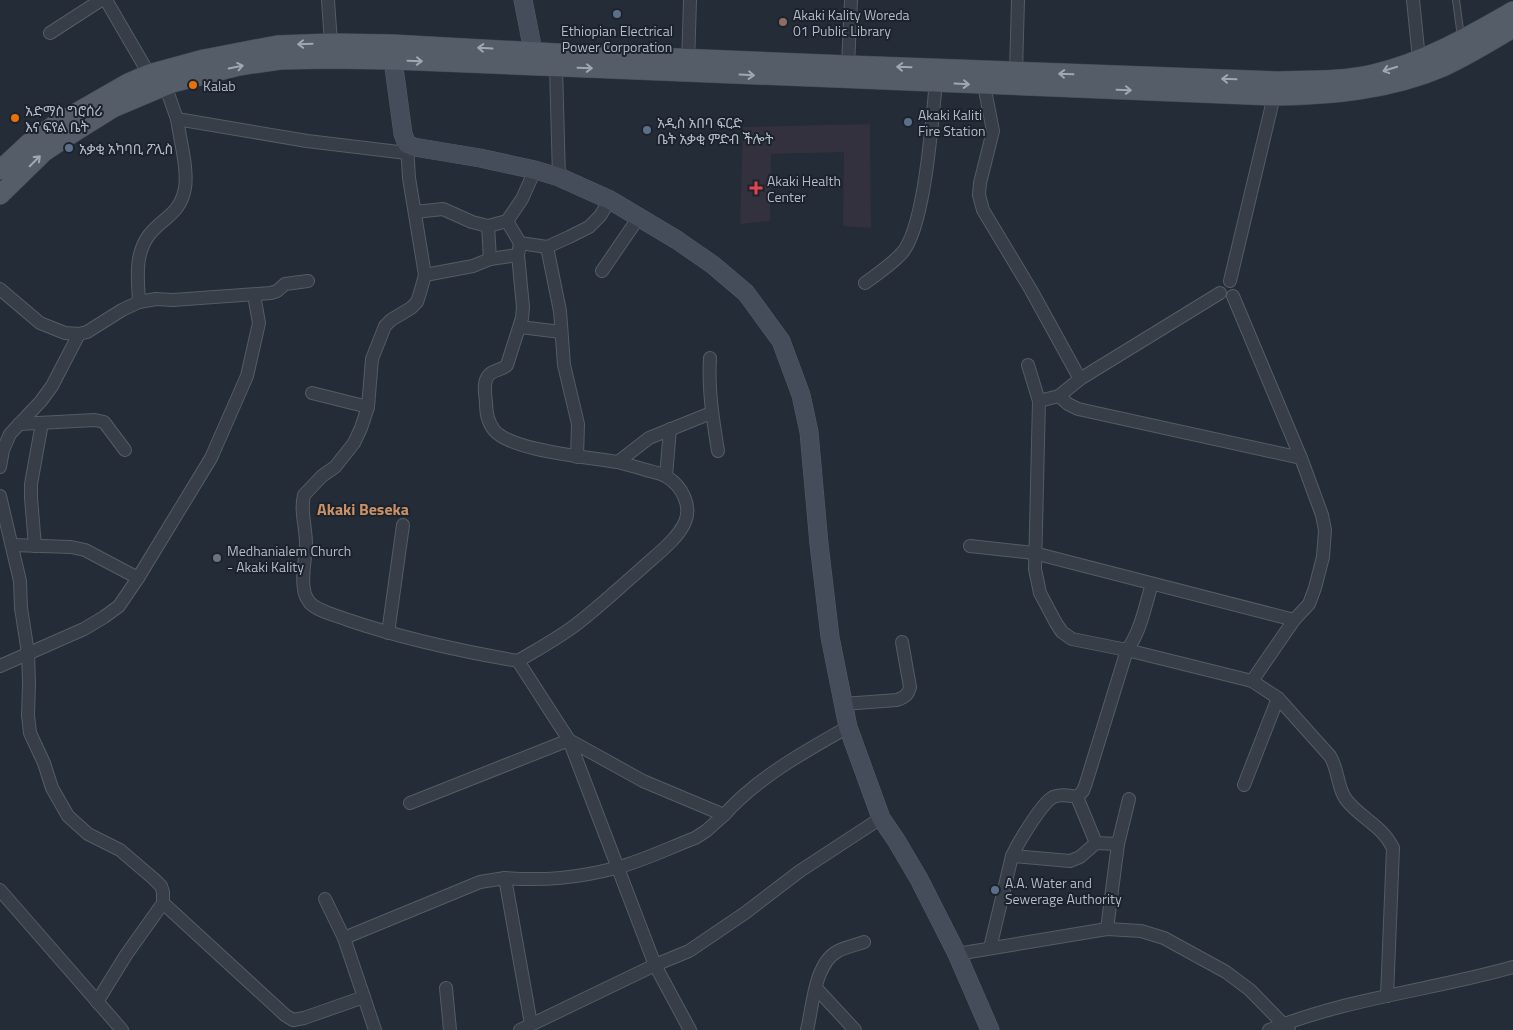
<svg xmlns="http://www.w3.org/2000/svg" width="1513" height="1030" font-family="'Titillium Web','Noto Sans Ethiopic',sans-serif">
  <rect width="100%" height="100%" fill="#232c37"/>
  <path fill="#32313d" d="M 870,124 L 871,228 L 843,226 L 844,152 L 771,154 L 770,221 L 740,224 L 743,127 Z"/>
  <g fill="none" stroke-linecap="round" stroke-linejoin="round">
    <defs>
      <path id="lane" d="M 1456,0 L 1461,37"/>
      <g id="street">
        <path d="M 106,0 L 149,74"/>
        <path d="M 328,0 L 331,43"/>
        <path d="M 1413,0 L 1419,59"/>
        <path d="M 50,33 L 101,0"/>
        <path d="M 688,64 L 690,0"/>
        <path d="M 848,65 L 851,0"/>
        <path d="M 556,67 L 559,177"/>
        <path d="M 1016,72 L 1018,0"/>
        <path d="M 165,85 L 177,119 L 307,141 L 407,153"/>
        <path d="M 984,85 L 993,131 L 980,183 L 979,195 L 983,210 L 1031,290 L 1080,379"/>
        <path d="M 407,144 L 409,178 L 425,275 L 420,293 L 417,302 L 411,308 L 391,320 L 385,326 L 372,359 L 368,407 L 361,428 L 354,443 L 335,467 L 322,476 L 304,495 C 300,511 306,527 306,544 C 306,559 301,574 304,589 C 304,594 307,599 310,603 C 319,612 336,615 348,620 C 404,639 460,651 518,661 C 538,649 559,638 578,623 C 600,606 620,587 641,569 C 655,556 678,539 685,522 C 692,506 682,486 667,477 C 661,473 653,472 646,470 C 636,467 626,464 617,462 C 589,457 511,451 494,430 C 487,421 486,412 486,402 C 485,393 483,383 488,376 C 493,369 502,371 507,365 L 522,318 L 523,307 L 518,255 L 520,243 L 507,221"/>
        <path d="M 415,212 L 443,209 L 472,222 L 488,226 L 507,221 L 522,199 L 535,170"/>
        <path d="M 488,226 L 490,259"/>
        <path d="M 520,243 L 547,247 L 569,237 L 589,227 L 600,216 L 610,200"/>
        <path d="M 547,247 L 560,311 L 564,365 L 578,424 L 577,457"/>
        <path d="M 602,271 L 639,217"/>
        <path d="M 425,275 L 473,266 L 490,259 L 518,255"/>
        <path d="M 1230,281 L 1274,96"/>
        <path d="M 865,283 C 877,274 891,265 901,254 C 925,230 932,119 936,82"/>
        <path d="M 0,289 L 40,323 L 65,333 L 79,334 L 87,332 L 122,310 L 139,302 L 156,299 L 173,300 L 271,293 L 277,291 L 285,284 L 308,281"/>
        <path d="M 1233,296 L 1301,458 L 1322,515 L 1325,530 L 1323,557 L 1315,588 L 1309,604 L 1294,620 L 1252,681"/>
        <path d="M 139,302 C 138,279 134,255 149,235 C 163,217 180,215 185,188 C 188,168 180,140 177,119"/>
        <path d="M 520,327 L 561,332"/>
        <path d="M 710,358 C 708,390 713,420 718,451"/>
        <path d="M 1028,365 L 1039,401 L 1035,569 L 1040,593 L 1056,623 L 1062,632 L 1072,639 L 1127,650 L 1252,681 L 1278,698 L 1330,756 C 1339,770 1337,791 1349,803 C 1364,820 1382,826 1393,848 L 1387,996"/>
        <path d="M 312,393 L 368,407"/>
        <path d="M 1059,396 L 1068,404 L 1078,409 L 1301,458"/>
        <path d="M 1039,401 L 1059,396 L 1080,379 L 1220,293"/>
        <path d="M 19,424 L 95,420 L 104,422 L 125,450"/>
        <path d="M 618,462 L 649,438 L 711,413"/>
        <path d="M 0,467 L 3,450 L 10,434 L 41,401 L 52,386 L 79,334"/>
        <path d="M 666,476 L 670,429"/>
        <path d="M 0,496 L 20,581 L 21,608 L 28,653 L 29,683 L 28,715 L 30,733 L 44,763 L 52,788 L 68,816 L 88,834 L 120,850 L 154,879 L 161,886 L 163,892 L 163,903"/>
        <path d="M 12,545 L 71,547 L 85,550 L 138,578"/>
        <path d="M 35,546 L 31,498 L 31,484 L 42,423"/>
        <path d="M 970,546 L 1034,553 L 1294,620"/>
        <path d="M 388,633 L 403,525"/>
        <path d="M 518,661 L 569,740 L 655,965 L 690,1030"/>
        <path d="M 0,666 L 84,629 L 104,617 L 119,606 L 138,578 L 211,458 L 247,376 L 259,323 L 254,295"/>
        <path d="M 843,704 L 897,700 C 905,697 908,695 910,687 L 902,642"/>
        <path d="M 1244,785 L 1278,698"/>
        <path d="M 1077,797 L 1083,791 L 1086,783 L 1127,650 C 1141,631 1145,606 1152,584"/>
        <path d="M 1077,797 L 1096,843"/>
        <path d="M 410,803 L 569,740 L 643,781 L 724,815 C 758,777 804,752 848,727"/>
        <path d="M 1012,856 L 1070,861 L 1080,857 L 1096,843 L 1118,844"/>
        <path d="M 505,878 C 545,881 577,878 616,868 C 642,861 669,848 695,838 L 706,831 L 724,815"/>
        <path d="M 0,890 L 122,1030"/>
        <path d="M 325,899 L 344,938"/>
        <path d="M 1107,929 L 1118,844 L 1129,799"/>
        <path d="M 990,948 L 1012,856 C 1018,843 1041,804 1053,797 C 1061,794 1069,795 1077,797"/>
        <path d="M 957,954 L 1107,929 L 1141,931 L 1164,938 L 1226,972 L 1250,990 L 1289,1030"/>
        <path d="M 446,988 L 450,1030"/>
        <path d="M 816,988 L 855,1030"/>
        <path d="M 97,1002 L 126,955 L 163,903 L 285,1015 L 293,1020 L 304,1018 L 364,997"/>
        <path d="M 375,1030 L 344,938 L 480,882 L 505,878 L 531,1024"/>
        <path d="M 520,1030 L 655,965 L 689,951 L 745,913 L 800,871 L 881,818"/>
        <path d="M 807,1030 C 813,1006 814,964 838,951 C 846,947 856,945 864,942"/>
        <path d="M 1269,1030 C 1347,998 1433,990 1513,967"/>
      </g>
      <g id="secondary">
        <path d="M 523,0 L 536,66"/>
        <path d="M 393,60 L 403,134 L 407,144 L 414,147 L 480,158 L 535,170 L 559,177 L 610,200 L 677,240 L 713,265 L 746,293 L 781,341 L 801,395 L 809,432 L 819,544 L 830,637 L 848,727 L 881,818 L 896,840 L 919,879 L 957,954 L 990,1030"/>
      </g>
      <g id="primary">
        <path d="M 0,170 L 29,143 L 53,126 L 128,83 L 149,74 L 204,59 L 277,45 L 331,43 L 392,44 L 557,53 L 848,65 L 1278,81 C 1310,80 1342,81 1373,74 C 1424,62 1468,37 1513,11"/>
        <path d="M 0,195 L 44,152 L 65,138 L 113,108 L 172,83 L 239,66 L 280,60 L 329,59 L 393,60 L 1274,96 C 1331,95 1390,90 1443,67 C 1467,56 1490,42 1513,28"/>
      </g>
    </defs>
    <use href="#lane" stroke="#545c66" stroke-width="8"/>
    <use href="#street" stroke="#545c66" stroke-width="14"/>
    <use href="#secondary" stroke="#545c66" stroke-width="19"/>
    <use href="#primary" stroke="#404751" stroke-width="20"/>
    <use href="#lane" stroke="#373e48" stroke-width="6"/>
    <use href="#street" stroke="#373e48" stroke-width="12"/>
    <use href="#secondary" stroke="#454d5b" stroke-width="18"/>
    <use href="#primary" stroke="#555d68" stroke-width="19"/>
  </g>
  <defs><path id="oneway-shaft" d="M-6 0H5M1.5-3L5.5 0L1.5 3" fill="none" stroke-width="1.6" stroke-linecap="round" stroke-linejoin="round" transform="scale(1.25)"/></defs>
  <g stroke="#9fa7b2">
    <use href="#oneway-shaft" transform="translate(305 44) rotate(178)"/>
    <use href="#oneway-shaft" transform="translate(485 48) rotate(-177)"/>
    <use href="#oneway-shaft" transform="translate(415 61) rotate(2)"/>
    <use href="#oneway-shaft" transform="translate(236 67) rotate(-11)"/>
    <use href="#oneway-shaft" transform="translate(904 67) rotate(-178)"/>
    <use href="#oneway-shaft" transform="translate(585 68) rotate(2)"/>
    <use href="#oneway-shaft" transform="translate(1390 69) rotate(163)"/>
    <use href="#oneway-shaft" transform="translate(1066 74) rotate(-178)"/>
    <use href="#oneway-shaft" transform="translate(747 75) rotate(3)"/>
    <use href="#oneway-shaft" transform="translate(1229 79) rotate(-178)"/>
    <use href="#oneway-shaft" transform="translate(962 84) rotate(3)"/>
    <use href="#oneway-shaft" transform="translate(1124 90) rotate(2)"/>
    <use href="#oneway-shaft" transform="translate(35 161) rotate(-45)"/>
  </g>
  <g fill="#5c6f8a" stroke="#1c232d" stroke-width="2">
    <circle cx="617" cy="14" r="5"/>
    <circle cx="908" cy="122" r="5"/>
    <circle cx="647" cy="130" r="5"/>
    <circle cx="69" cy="148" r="5"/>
    <circle cx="995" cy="890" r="5"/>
  </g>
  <circle fill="#8d6e63" stroke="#1c232d" stroke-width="2" cx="783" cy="22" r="5"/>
  <g fill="#e8710a" stroke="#1c232d" stroke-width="2">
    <circle cx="193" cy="85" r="5"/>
    <circle cx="15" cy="118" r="5"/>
  </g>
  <path fill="#e0444e" stroke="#1c232d" stroke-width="2" d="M753.5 180.5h5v5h5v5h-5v5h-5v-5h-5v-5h5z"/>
  <circle fill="#6b7280" stroke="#1c232d" stroke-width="2" cx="217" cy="558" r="5"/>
  <g text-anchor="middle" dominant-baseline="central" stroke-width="4" stroke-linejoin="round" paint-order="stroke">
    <g font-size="14" fill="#b1b9c4" stroke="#1c232d" text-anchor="start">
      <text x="793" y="14">Akaki Kality Woreda<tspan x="793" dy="16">01 Public Library</tspan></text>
      <text x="617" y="30" text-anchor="middle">Ethiopian Electrical<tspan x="617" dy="16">Power Corporation</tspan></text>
      <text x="203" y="85">Kalab</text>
      <text x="25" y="110">አድማስ ግሮሰሪ<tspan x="25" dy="16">እና ፍየል ቤት</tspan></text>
      <text x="918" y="114">Akaki Kaliti<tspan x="918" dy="16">Fire Station</tspan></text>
      <text x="657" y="122">አዲስ አበባ ፍርድ<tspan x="657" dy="16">ቤት አቃቂ ምድብ ችሎት</tspan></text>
      <text x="79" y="148">አቃቂ አካባቢ ፖሊስ</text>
      <text x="767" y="180">Akaki Health<tspan x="767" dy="16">Center</tspan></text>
      <text x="227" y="550">Medhanialem Church<tspan x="227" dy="16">- Akaki Kality</tspan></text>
      <text x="1005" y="882">A.A. Water and<tspan x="1005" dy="16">Sewerage Authority</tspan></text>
    </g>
    <g font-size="16" font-weight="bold" fill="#ca9167" stroke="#1c232d">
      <text x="363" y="509">Akaki Beseka</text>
    </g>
  </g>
</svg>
